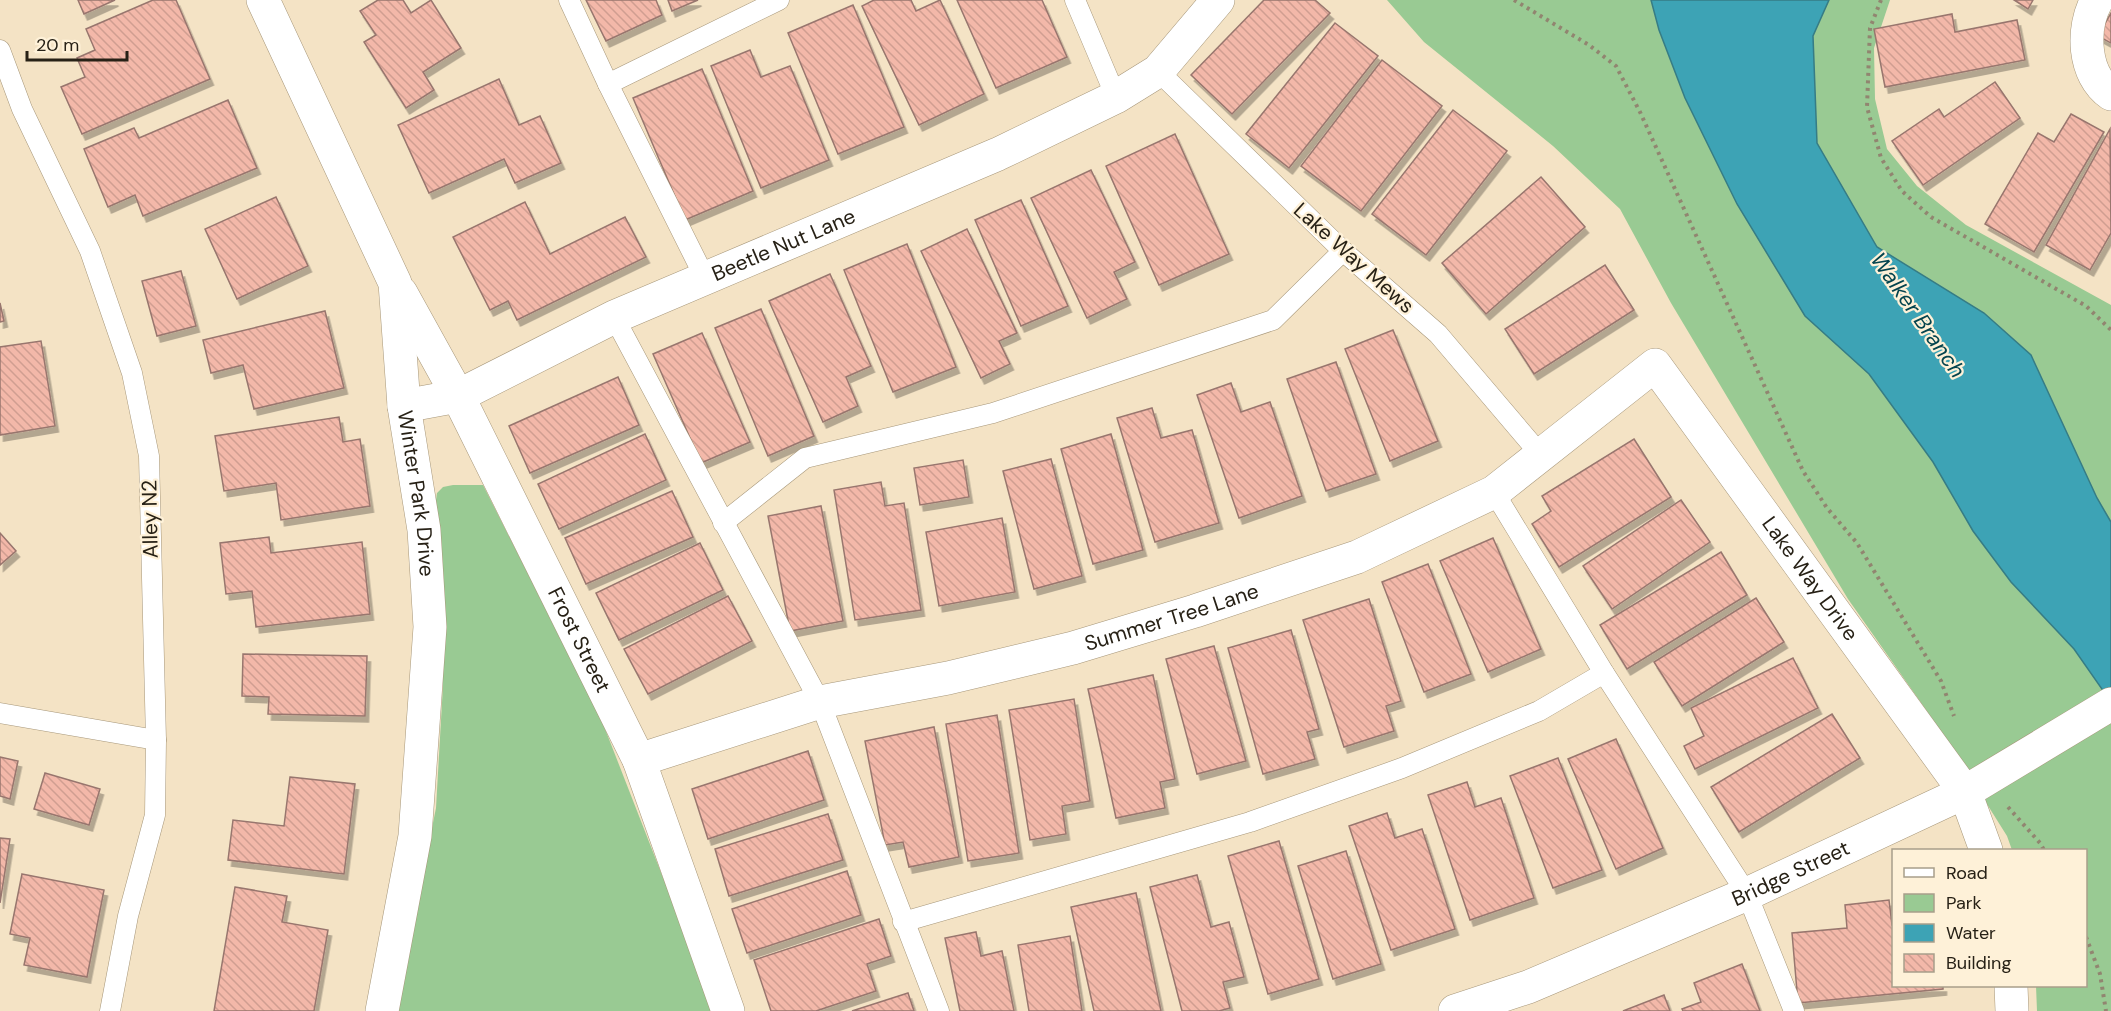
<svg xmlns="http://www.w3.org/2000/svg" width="2111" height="1011" font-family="'DM Sans',sans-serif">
  <defs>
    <pattern id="building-back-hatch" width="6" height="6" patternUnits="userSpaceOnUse" patternTransform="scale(1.5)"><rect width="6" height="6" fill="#f3b8a9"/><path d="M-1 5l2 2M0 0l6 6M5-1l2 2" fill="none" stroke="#d09e91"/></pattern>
    <filter id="shadow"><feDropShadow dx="3.5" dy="6" stdDeviation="0" flood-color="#0004"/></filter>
  </defs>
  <rect width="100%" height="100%" fill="#f4e3c5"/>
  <g fill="#99ca93">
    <path d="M 1387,0 L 1890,0 L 1874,48 L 1875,99 L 1887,149 L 1917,186 L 1966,225 L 2111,305 L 2111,1011 L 2037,1011 L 2036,986 L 2086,986 L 2086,850 L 2012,850 L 2007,836 L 1943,734 L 1848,599 L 1671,303 L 1620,209 L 1553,146 L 1424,42 Z"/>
    <path d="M 453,485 L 483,485 L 600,716 L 692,952 L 713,1011 L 395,1011 L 436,808 L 443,685 L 440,536 L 435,507 L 437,493 L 443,487 Z"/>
  </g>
  <path fill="#3da3b5" stroke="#367c85" stroke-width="1.5" d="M 1651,0 L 1829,0 L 1813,36 L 1817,143 L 1877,247 L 1984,313 L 2031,355 L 2097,498 L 2111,522 L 2111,702 L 2074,649 L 2011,582 L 1973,531 L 1933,462 L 1869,374 L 1805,316 L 1737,204 L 1685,98 L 1659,30 Z"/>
  <g fill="url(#building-back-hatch)" stroke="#98766e" stroke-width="1.5" filter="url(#shadow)">
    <path d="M 78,0 L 115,0 L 84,14 Z"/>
    <path d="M 153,0 L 176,0 L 210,79 L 82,134 L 61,87 L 85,77 L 77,58 L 95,50 L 86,29 Z"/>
    <path d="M 378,0 L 403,0 L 411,13 L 431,0 L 461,48 L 423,72 L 434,90 L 406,108 L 364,42 L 376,35 L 360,11 Z"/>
    <path d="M 586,0 L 656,0 L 662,15 L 606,41 Z"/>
    <path d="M 668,0 L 698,0 L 672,11 Z"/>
    <path d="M 874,0 L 911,0 L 916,11 L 940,0 L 984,94 L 919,125 L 862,6 Z"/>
    <path d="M 957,0 L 1042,0 L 1067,57 L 996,88 Z"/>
    <path d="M 1264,0 L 1315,0 L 1330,13 L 1232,114 L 1191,75 Z"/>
    <path d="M 2014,0 L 2033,0 L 2028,9 Z"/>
    <path d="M 853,5 L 904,127 L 838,154 L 788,33 Z"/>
    <path d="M 2111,13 L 2111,43 L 2098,36 Z"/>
    <path d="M 1952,14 L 1955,32 L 2017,20 L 2025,60 L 1885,87 L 1874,29 Z"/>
    <path d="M 1335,23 L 1378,56 L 1289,168 L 1246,134 Z"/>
    <path d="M 750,50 L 761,77 L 790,66 L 829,160 L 761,188 L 711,66 Z"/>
    <path d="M 1382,60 L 1442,106 L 1361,211 L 1301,166 Z"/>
    <path d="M 702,69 L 753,191 L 685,220 L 633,98 Z"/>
    <path d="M 499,79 L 519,125 L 540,116 L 561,163 L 515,183 L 504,159 L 429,193 L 398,125 Z"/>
    <path d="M 1995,82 L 2020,118 L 1923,185 L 1892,141 L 1939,109 L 1944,117 Z"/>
    <path d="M 228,100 L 257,168 L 143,216 L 135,195 L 108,207 L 84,149 L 134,128 L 139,138 Z"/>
    <path d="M 1453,110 L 1507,151 L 1426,255 L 1372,214 Z"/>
    <path d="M 2071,114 L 2104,132 L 2034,252 L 1985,224 L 2038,133 L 2054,142 Z"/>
    <path d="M 2110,129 L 2111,233 L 2090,270 L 2046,245 Z"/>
    <path d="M 1175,134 L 1229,254 L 1159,285 L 1106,166 Z"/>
    <path d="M 1091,170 L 1135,262 L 1114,272 L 1127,299 L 1087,318 L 1031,198 Z"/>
    <path d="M 1541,177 L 1585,227 L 1486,314 L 1442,263 Z"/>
    <path d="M 276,197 L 308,266 L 237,299 L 205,229 Z"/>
    <path d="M 1021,200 L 1068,306 L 1021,326 L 975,220 Z"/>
    <path d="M 525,202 L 550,254 L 625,217 L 646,257 L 517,320 L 508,301 L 490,310 L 453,237 Z"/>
    <path d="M 967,229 L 1017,333 L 999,341 L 1010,364 L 981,378 L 921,251 Z"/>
    <path d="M 907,244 L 956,367 L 893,392 L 844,270 Z"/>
    <path d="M 1605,265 L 1634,310 L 1534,374 L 1505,329 Z"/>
    <path d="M 181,271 L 196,326 L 157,336 L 142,281 Z"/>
    <path d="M 830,274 L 871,366 L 846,377 L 858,406 L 823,422 L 769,301 Z"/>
    <path d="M 0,303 L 4,321 L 0,322 Z"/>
    <path d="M 761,309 L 814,436 L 768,456 L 715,328 Z"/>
    <path d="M 325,311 L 344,388 L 254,409 L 243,365 L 211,373 L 203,340 Z"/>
    <path d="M 1393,330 L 1438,441 L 1390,461 L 1345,349 Z"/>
    <path d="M 702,333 L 750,442 L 701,463 L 653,354 Z"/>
    <path d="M 41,341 L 55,426 L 0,435 L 0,347 Z"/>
    <path d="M 1336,362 L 1376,474 L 1326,491 L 1287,379 Z"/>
    <path d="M 618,377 L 639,425 L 530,473 L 509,426 Z"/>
    <path d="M 1231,383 L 1241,412 L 1270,402 L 1302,496 L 1239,518 L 1197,395 Z"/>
    <path d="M 1152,408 L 1161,438 L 1192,430 L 1219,523 L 1155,542 L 1117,418 Z"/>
    <path d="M 339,417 L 343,442 L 360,439 L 370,506 L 281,520 L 276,483 L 224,491 L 215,436 Z"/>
    <path d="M 645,434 L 666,480 L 559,529 L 538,484 Z"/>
    <path d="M 1111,434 L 1143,550 L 1093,564 L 1061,449 Z"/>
    <path d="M 1634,439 L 1671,497 L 1559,567 L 1532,524 L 1551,511 L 1542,496 Z"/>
    <path d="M 1051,459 L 1082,576 L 1034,589 L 1003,471 Z"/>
    <path d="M 963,460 L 969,497 L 920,505 L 914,468 Z"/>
    <path d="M 881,482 L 885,506 L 904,503 L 921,610 L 855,620 L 834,490 Z"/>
    <path d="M 672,491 L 693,537 L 586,584 L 565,538 Z"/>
    <path d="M 1681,500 L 1710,542 L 1612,609 L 1583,566 Z"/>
    <path d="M 821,506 L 843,621 L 790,631 L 768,516 Z"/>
    <path d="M 1002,518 L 1015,592 L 939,606 L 926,532 Z"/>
    <path d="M 0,533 L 16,551 L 0,565 Z"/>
    <path d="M 269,537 L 271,553 L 362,542 L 370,614 L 256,627 L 252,591 L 226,594 L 220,543 Z"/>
    <path d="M 1493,538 L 1541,649 L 1488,672 L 1440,561 Z"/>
    <path d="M 700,543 L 723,590 L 619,640 L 596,593 Z"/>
    <path d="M 1721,552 L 1747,595 L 1627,669 L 1600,625 Z"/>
    <path d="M 1428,564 L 1471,674 L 1424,692 L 1382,582 Z"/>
    <path d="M 728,596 L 752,641 L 648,694 L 624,649 Z"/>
    <path d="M 1756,598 L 1784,642 L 1682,706 L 1654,662 Z"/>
    <path d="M 1369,599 L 1401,701 L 1386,706 L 1394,731 L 1344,747 L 1303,620 Z"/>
    <path d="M 1291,630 L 1319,729 L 1307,732 L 1315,759 L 1263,774 L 1228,648 Z"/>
    <path d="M 1214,646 L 1246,761 L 1197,774 L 1166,659 Z"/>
    <path d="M 243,654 L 367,656 L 365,716 L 268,714 L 269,697 L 242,696 Z"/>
    <path d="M 1793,658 L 1818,708 L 1695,769 L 1684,746 L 1704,736 L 1691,708 Z"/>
    <path d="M 1153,675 L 1175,779 L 1160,782 L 1165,808 L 1116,818 L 1088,689 Z"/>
    <path d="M 1074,699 L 1090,801 L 1062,806 L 1066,834 L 1030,840 L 1009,710 Z"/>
    <path d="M 1832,714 L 1860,758 L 1739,832 L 1711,787 Z"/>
    <path d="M 997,715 L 1019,853 L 968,861 L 946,724 Z"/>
    <path d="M 934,727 L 959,857 L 909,867 L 903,842 L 885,845 L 865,741 Z"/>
    <path d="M 1616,739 L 1663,848 L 1616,869 L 1568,759 Z"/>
    <path d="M 808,751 L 824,800 L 708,839 L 692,789 Z"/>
    <path d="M 0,757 L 18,761 L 10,799 L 0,796 Z"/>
    <path d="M 1558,758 L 1602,870 L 1553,888 L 1510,776 Z"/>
    <path d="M 45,773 L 100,789 L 89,825 L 34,809 Z"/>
    <path d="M 290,777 L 355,784 L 344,874 L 228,860 L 233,820 L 284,826 Z"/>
    <path d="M 1467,782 L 1475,807 L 1501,798 L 1534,898 L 1470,920 L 1428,795 Z"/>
    <path d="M 1387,813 L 1395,838 L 1422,829 L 1455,929 L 1391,950 L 1349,826 Z"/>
    <path d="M 828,814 L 843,860 L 729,896 L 715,849 Z"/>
    <path d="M 0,838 L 10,839 L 0,903 Z"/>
    <path d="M 1279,841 L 1319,979 L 1268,994 L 1228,856 Z"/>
    <path d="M 1346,851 L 1381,964 L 1333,979 L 1298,866 Z"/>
    <path d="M 847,871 L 861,915 L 747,953 L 732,909 Z"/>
    <path d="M 22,874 L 104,890 L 87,977 L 24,965 L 30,938 L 10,934 Z"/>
    <path d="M 1197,875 L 1211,927 L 1229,922 L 1244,977 L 1223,982 L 1230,1008 L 1219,1011 L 1182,1011 L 1150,887 Z"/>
    <path d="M 235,887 L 287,896 L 282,922 L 328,930 L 314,1011 L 214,1011 Z"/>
    <path d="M 1136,893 L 1161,1011 L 1094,1011 L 1071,907 Z"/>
    <path d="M 1889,900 L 1892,925 L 1894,925 L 1894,986 L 1943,986 L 1943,989 L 1798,1003 L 1792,933 L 1847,928 L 1845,905 Z"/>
    <path d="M 879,919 L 891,956 L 867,964 L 876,991 L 816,1011 L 771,1011 L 754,960 Z"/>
    <path d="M 976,932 L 981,956 L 1002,951 L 1014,1011 L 960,1011 L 945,938 Z"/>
    <path d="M 1070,936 L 1082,1011 L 1029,1011 L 1018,945 Z"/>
    <path d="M 1742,964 L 1760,1011 L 1683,1011 L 1682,1009 L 1701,1002 L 1694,983 Z"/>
    <path d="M 908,993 L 914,1011 L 852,1011 Z"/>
    <path d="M 1664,995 L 1670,1011 L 1623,1011 Z"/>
  </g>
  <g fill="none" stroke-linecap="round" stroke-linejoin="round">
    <defs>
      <g id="lane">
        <path d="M 569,0 L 608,84 L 705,278"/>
        <path d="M 1075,0 L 1116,97"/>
        <path d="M 0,50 L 22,109 L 90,251 L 132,373 L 149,456 L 156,740 L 155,815 L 128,916 L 110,1011"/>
        <path d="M 1158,71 L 1343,251 L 1438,334 L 1540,454"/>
        <path d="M 608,84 L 779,0"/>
        <path d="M 614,317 L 820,702 L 939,1011"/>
        <path d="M 1494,492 L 1604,673 L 1747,894 L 1794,1011"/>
        <path d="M 723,523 L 805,458 L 993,413 L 1273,320 L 1343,251"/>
        <path d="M 0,713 L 156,740"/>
        <path d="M 903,922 L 1250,822 L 1402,768 L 1539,711 L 1604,673"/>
      </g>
      <g id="street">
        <path id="s1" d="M 263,0 L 395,283 L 404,406 L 424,530 L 430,627 L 415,836 L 382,1011"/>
        <path d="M 2097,0 C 2081,28 2083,75 2111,94"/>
        <path id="s2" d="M 401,293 L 458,396 L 639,760 L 728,1011"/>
        <path id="s3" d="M 404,406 L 458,396 L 614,317 L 998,154 L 1116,97 L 1158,71 L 1218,0"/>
        <path id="s4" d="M 639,760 L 820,702 L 948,678 L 1073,648 L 1195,611 L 1357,557 L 1494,492 L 1655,365 L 1965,792 L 1986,850"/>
        <path d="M 2011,986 L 2012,1011"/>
      </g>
      <g id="secondary">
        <path id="s5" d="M 1455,1011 L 1528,987 L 1747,894 L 1965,792 L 2111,704"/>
      </g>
    </defs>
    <use href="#lane" stroke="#a7977a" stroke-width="21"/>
    <use href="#street" stroke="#a7977a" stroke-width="34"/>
    <use href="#secondary" stroke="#a7977a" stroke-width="34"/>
    <g stroke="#918570" stroke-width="4" stroke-dasharray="3 4.5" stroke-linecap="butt">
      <path d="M 1514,0 L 1589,45 L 1616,66 L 1640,112 L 1803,471 L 1827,508 L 1857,543 L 1941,681 L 1954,716"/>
      <path d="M 1881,0 L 1870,28 L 1867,107 L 1881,158 L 1902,191 L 1931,217 L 2086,306 L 2111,330"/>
      <path d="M 2008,807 L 2040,843 L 2044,850"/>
      <path d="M 2086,937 L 2100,974 L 2106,1011"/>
    </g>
    <use href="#lane" stroke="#fff" stroke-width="20"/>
    <use href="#street" stroke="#fff" stroke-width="33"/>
    <use href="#secondary" stroke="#fff" stroke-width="33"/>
  </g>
  <g text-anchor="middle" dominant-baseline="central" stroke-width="4.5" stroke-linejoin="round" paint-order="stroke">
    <g font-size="21" fill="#272116" stroke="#fef1d8">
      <text stroke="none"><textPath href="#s3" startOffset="414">Beetle Nut Lane</textPath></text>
      <text transform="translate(1354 258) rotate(42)">Lake Way Mews</text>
      <text stroke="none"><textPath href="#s1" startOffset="524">Winter Park Drive</textPath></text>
      <text transform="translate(150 519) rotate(-91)">Alley N2</text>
      <text stroke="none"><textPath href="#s4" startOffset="1368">Lake Way Drive</textPath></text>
      <text stroke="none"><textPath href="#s4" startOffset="552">Summer Tree Lane</textPath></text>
      <text stroke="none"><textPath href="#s2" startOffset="390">Frost Street</textPath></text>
      <text stroke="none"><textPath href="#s5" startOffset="363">Bridge Street</textPath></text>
    </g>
    <g font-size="22" font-style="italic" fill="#04444e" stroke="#fef1d8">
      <text transform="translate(1918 315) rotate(55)">Walker Branch</text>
    </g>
  </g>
  <rect x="1892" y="849" width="195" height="138" fill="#fef1d8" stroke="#a89e8a" stroke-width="1.5"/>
  <rect x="1904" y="868" width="30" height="9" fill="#ffffff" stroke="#a89e8a" stroke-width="1.5"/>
  <text x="1946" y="879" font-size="18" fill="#272116">Road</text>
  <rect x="1904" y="894" width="30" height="18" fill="#99ca93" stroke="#a89e8a" stroke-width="1.5"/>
  <text x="1946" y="909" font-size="18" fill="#272116">Park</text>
  <rect x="1904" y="924" width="30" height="18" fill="#3da3b5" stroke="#a89e8a" stroke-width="1.5"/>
  <text x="1946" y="939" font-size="18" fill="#272116">Water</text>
  <rect x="1904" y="954" width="30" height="18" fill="url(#building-back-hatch)" stroke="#a89e8a" stroke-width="1.5"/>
  <text x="1946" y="969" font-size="18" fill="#272116">Building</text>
  <path d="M27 51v9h100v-9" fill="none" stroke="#272116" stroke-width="3"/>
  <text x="36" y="51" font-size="18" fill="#272116" stroke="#fef1d8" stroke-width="4.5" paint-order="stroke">20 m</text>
</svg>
